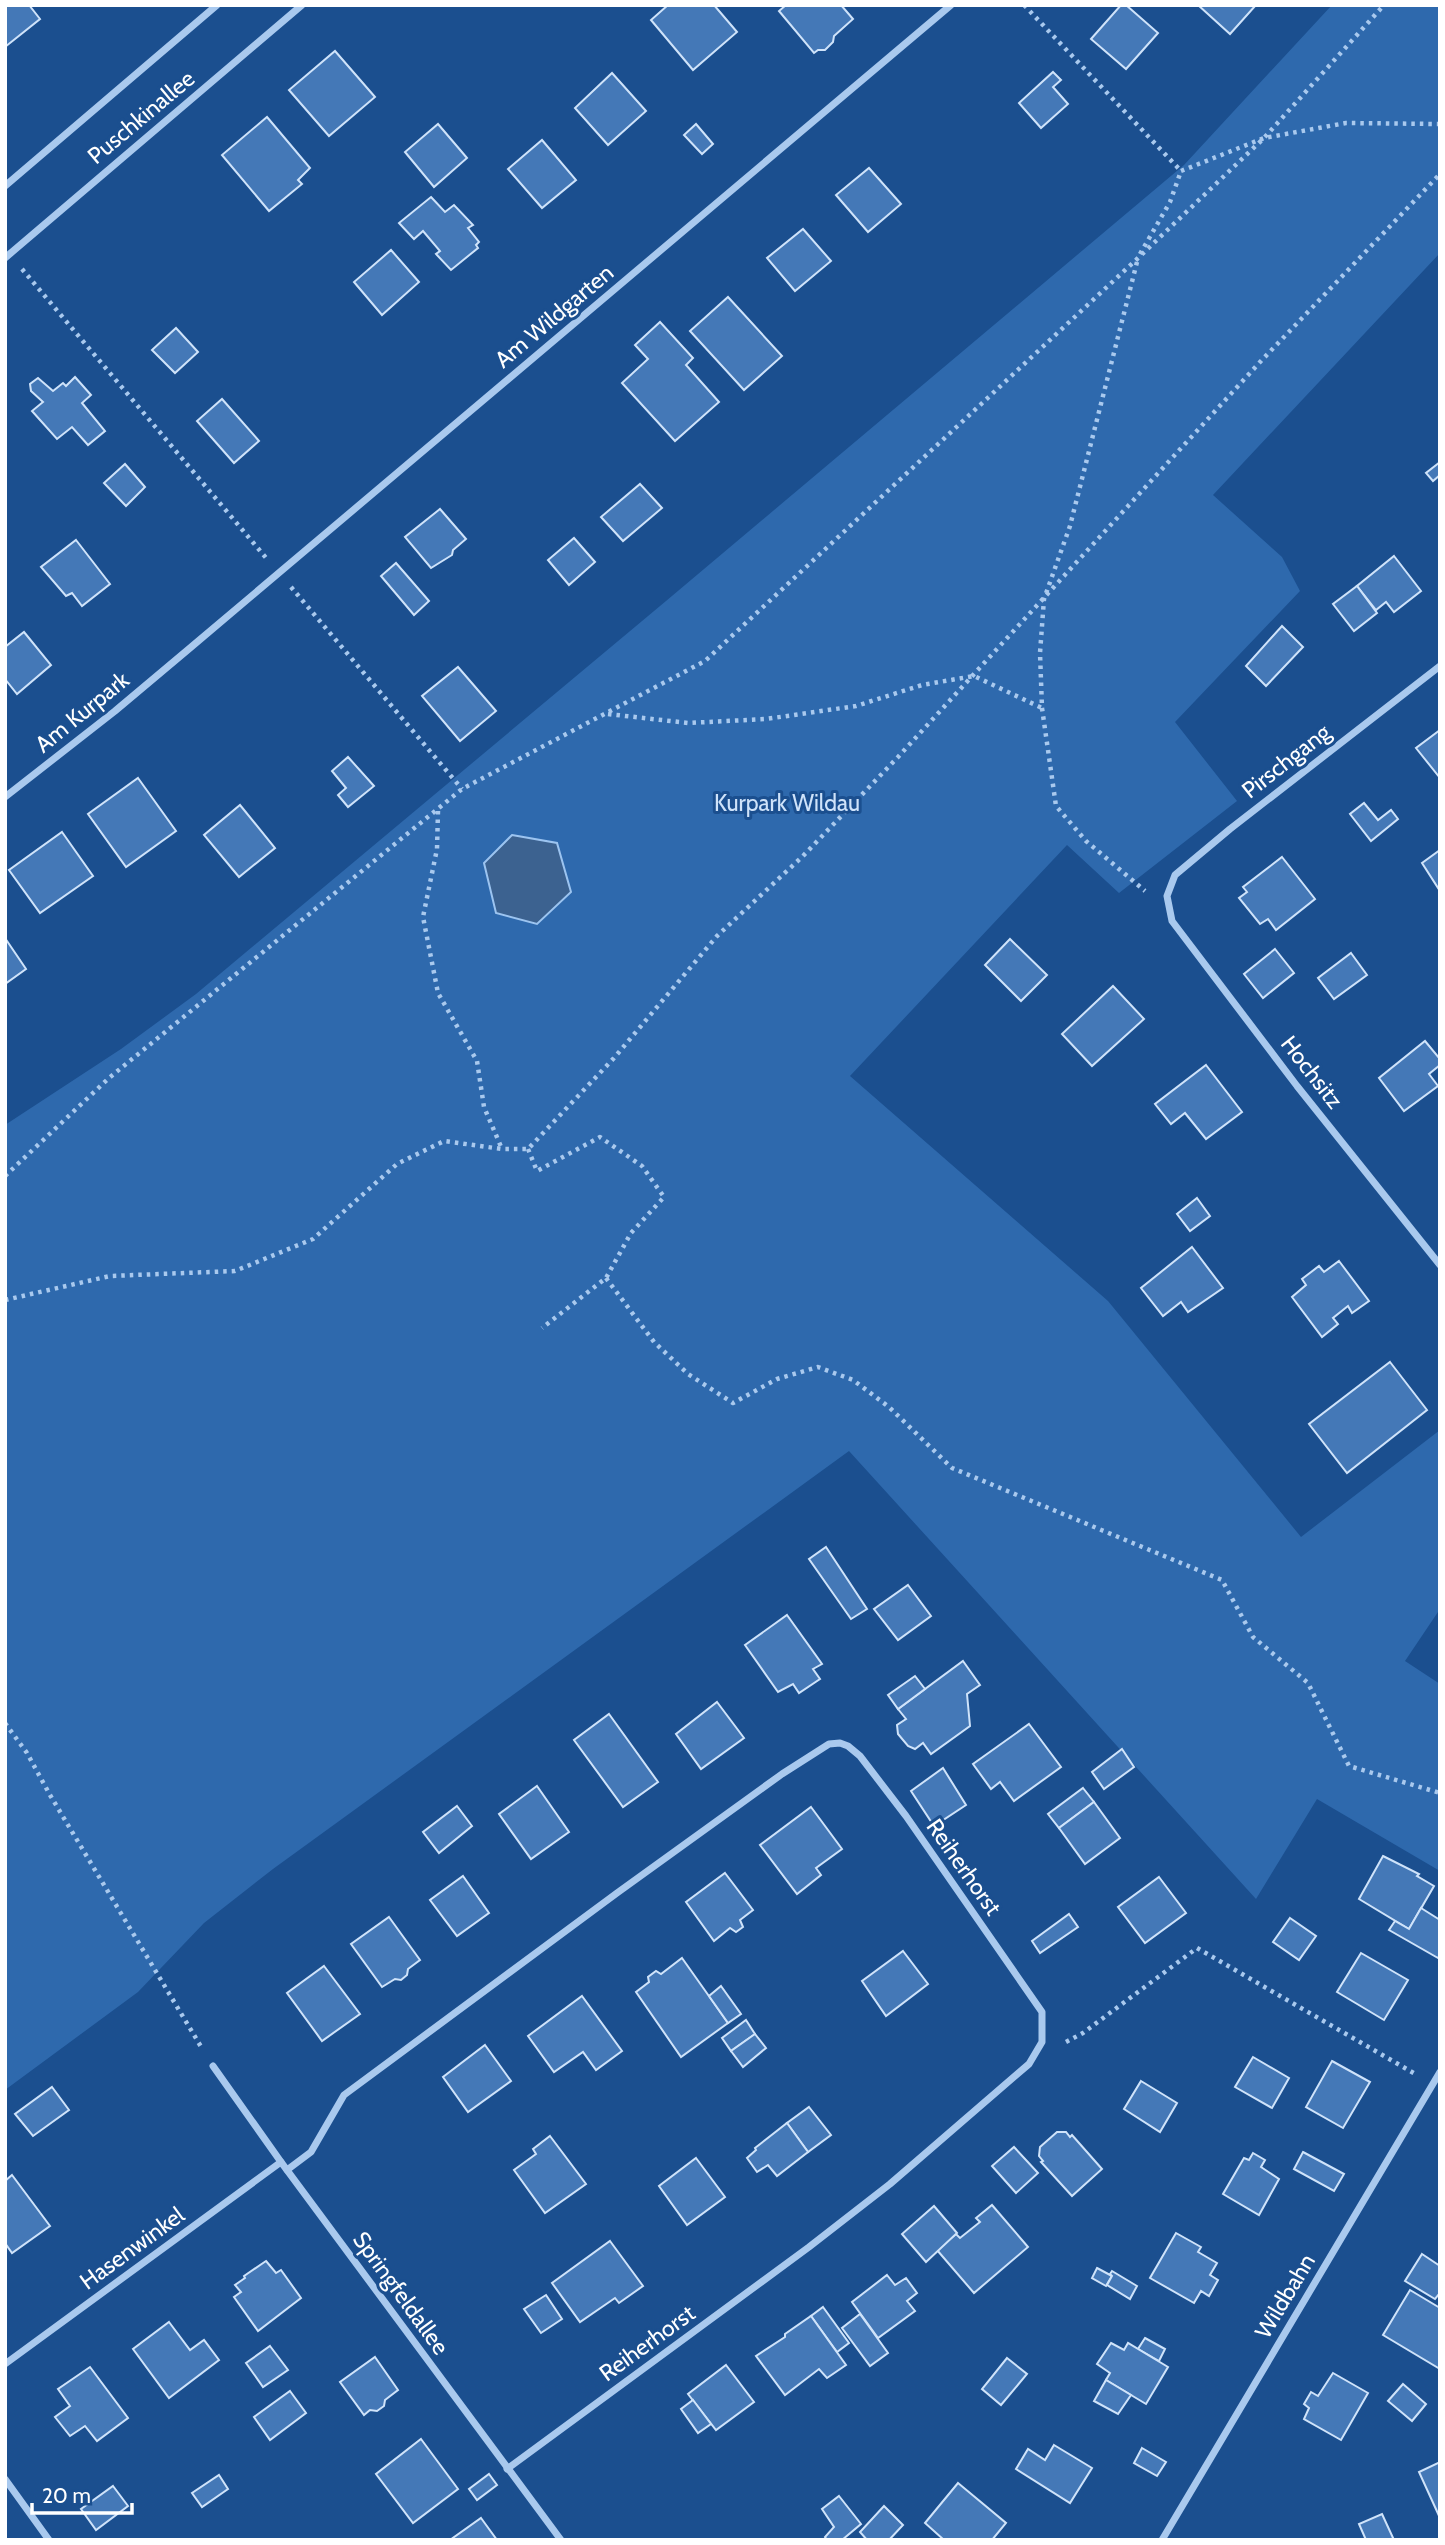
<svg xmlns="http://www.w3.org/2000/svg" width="1445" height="2545" font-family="Cabin,sans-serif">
  <rect width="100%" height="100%" fill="#1b4f8f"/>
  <path fill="#2e69ad" d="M 1332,5 L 1440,5 L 1440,253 L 1213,495 L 1282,557 L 1300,591 L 1175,722 L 1237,801 L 1119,893 L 1067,845 L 850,1076 L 1108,1301 L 1301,1537 L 1440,1430 L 1440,1609 L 1405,1661 L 1440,1684 L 1440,1871 L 1317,1799 L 1256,1899 L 849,1451 L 273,1869 L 204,1923 L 138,1992 L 5,2090 L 5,1125 L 121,1049 L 196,994 L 666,601 L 1184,165 Z"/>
  <path fill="#3c6290" stroke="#9cc4f0" stroke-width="2" d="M 512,835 L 557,843 L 571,892 L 537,924 L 496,913 L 484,863 Z"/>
  <g fill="#4478b7" stroke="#cfe3fa" stroke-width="2">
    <path d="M 5,5 L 29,5 L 40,19 L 5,47 Z"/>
    <path d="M 668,5 L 714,5 L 737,32 L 693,70 L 651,20 Z"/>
    <path d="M 786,5 L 841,5 L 853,19 L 834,36 L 833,42 L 825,50 L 818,50 L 814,53 L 779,11 Z"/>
    <path d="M 1121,5 L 1126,5 L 1158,33 L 1126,69 L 1091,39 Z"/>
    <path d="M 1198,5 L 1256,5 L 1230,34 Z"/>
    <path d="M 335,51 L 375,97 L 329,136 L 289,90 Z"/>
    <path d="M 1053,72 L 1061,80 L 1053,87 L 1068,104 L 1041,128 L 1019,103 Z"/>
    <path d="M 612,73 L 646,111 L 608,145 L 575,108 Z"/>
    <path d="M 267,117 L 310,168 L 298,180 L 302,184 L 269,211 L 222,155 Z"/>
    <path d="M 438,124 L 467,158 L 434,187 L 405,152 Z"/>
    <path d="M 696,124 L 713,144 L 702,154 L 684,135 Z"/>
    <path d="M 542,140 L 576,180 L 542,208 L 508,169 Z"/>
    <path d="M 869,168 L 901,204 L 868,232 L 836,195 Z"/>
    <path d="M 431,197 L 445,212 L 454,205 L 473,225 L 468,228 L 479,242 L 476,245 L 478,248 L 451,270 L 436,254 L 440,251 L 423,231 L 414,239 L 399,223 Z"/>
    <path d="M 803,229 L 831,261 L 795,291 L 767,258 Z"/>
    <path d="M 391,250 L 419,282 L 382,315 L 354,282 Z"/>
    <path d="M 728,297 L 782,356 L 744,390 L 690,331 Z"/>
    <path d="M 660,322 L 693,358 L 686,365 L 719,402 L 675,441 L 622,383 L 648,359 L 635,345 Z"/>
    <path d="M 176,328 L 198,352 L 175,373 L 152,350 Z"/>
    <path d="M 75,377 L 91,395 L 82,403 L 105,431 L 88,445 L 72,427 L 57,439 L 32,411 L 43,402 L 31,391 L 30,384 L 38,378 L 53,391 L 63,383 L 66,386 Z"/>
    <path d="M 222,399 L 259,441 L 234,463 L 197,421 Z"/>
    <path d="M 1440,462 L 1440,475 L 1433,481 L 1426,473 Z"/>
    <path d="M 125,464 L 145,487 L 126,506 L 104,483 Z"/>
    <path d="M 640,484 L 662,508 L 623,541 L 601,517 Z"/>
    <path d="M 440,509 L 466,539 L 453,550 L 452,555 L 431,568 L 405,537 Z"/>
    <path d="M 574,538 L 595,562 L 569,585 L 548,560 Z"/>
    <path d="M 76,540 L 110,584 L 82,606 L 72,593 L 66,596 L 41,567 Z"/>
    <path d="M 1394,556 L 1421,591 L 1394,612 L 1386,602 L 1376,610 L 1357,586 Z"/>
    <path d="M 396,563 L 429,601 L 414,615 L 381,576 Z"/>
    <path d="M 1357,586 L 1377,613 L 1354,631 L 1333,604 Z"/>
    <path d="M 1282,626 L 1303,647 L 1266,686 L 1246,666 Z"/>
    <path d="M 24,632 L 51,665 L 17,694 L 5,679 L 5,647 Z"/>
    <path d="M 458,667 L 496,711 L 460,741 L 422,696 Z"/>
    <path d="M 1440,730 L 1440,778 L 1416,748 Z"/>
    <path d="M 348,757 L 374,786 L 348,807 L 338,795 L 346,788 L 332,771 Z"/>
    <path d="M 138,778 L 176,831 L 126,867 L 88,814 Z"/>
    <path d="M 1364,803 L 1378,820 L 1391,810 L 1398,819 L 1371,841 L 1350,814 Z"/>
    <path d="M 240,805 L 275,848 L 239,877 L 204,835 Z"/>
    <path d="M 62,832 L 93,876 L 40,913 L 9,870 Z"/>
    <path d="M 1440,850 L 1440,891 L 1422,863 Z"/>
    <path d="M 1282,857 L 1315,899 L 1276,930 L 1268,919 L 1260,924 L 1239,898 L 1247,892 L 1243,887 Z"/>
    <path d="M 5,938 L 26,969 L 5,984 Z"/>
    <path d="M 1010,939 L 1047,975 L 1021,1001 L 985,965 Z"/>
    <path d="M 1275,949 L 1294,973 L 1263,998 L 1244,974 Z"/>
    <path d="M 1351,953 L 1367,975 L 1334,999 L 1318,978 Z"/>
    <path d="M 1113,986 L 1144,1019 L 1092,1066 L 1062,1034 Z"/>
    <path d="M 1425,1041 L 1440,1059 L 1440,1065 L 1429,1074 L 1438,1086 L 1404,1111 L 1379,1078 Z"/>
    <path d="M 1206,1065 L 1242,1112 L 1206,1139 L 1185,1113 L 1171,1124 L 1155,1104 Z"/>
    <path d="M 1197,1198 L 1210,1216 L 1190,1231 L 1177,1214 Z"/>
    <path d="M 1192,1247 L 1223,1288 L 1188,1312 L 1181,1302 L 1163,1316 L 1141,1288 Z"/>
    <path d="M 1339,1261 L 1369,1301 L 1352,1313 L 1348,1306 L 1333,1318 L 1338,1324 L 1322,1337 L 1292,1297 L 1306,1285 L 1302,1279 L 1319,1266 L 1324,1272 Z"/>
    <path d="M 1390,1362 L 1427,1410 L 1347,1473 L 1309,1424 Z"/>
    <path d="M 826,1547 L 867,1609 L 851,1619 L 809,1559 Z"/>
    <path d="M 908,1585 L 931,1616 L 898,1640 L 874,1609 Z"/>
    <path d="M 787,1615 L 822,1664 L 813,1669 L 820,1679 L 799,1693 L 793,1684 L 778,1692 L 745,1645 Z"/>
    <path d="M 963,1661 L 980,1685 L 967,1694 L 970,1726 L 931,1754 L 923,1743 L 915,1749 L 908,1746 L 898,1734 L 897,1725 L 906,1719 L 898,1709 Z"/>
    <path d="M 915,1676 L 925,1689 L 898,1709 L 888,1695 Z"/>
    <path d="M 717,1702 L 744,1738 L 701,1769 L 676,1734 Z"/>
    <path d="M 609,1714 L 658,1782 L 623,1807 L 574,1740 Z"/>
    <path d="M 1029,1724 L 1061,1767 L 1014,1801 L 1000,1782 L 991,1789 L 973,1764 Z"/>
    <path d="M 1122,1749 L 1134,1767 L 1104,1789 L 1092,1772 Z"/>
    <path d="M 943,1768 L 966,1805 L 934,1826 L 911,1791 Z"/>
    <path d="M 537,1786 L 569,1832 L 531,1859 L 499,1814 Z"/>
    <path d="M 1083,1788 L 1094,1802 L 1059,1828 L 1048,1814 Z"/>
    <path d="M 1094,1802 L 1120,1838 L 1085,1864 L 1059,1828 Z"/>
    <path d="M 457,1806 L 472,1826 L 439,1853 L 423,1832 Z"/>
    <path d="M 811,1807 L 842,1849 L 816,1868 L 821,1875 L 797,1894 L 760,1845 Z"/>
    <path d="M 1383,1856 L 1419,1874 L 1417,1876 L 1434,1886 L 1409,1929 L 1359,1899 Z"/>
    <path d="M 725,1873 L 753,1910 L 740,1920 L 743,1927 L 736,1932 L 730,1928 L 714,1941 L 686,1902 Z"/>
    <path d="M 463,1876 L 489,1913 L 457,1936 L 430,1900 Z"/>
    <path d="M 1159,1877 L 1186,1913 L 1145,1943 L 1118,1907 Z"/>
    <path d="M 1421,1908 L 1440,1920 L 1440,1955 L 1438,1958 L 1389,1930 L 1395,1921 L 1409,1929 Z"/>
    <path d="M 1069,1914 L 1078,1927 L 1040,1953 L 1032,1941 Z"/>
    <path d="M 389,1917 L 420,1960 L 408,1969 L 407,1975 L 401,1980 L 395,1979 L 382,1987 L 351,1944 Z"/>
    <path d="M 1290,1918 L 1316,1936 L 1299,1960 L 1273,1942 Z"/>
    <path d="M 903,1951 L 928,1984 L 886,2016 L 862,1981 Z"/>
    <path d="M 1361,1953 L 1408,1980 L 1384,2020 L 1337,1992 Z"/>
    <path d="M 682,1958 L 728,2023 L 681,2057 L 636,1992 L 649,1982 L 648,1977 L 656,1971 L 661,1974 Z"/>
    <path d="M 324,1966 L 360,2014 L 322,2041 L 287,1993 Z"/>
    <path d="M 721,1986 L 741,2014 L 728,2023 L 709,1996 Z"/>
    <path d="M 582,1996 L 622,2051 L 596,2070 L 583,2052 L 554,2072 L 528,2036 Z"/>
    <path d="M 746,2020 L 755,2034 L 731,2051 L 722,2038 Z"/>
    <path d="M 755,2034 L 766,2048 L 743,2067 L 731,2051 Z"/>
    <path d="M 485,2045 L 511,2081 L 468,2112 L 443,2077 Z"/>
    <path d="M 1253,2057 L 1289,2078 L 1272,2108 L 1235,2087 Z"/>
    <path d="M 1332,2061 L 1370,2082 L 1343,2128 L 1306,2107 Z"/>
    <path d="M 1141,2081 L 1177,2103 L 1160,2132 L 1124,2109 Z"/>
    <path d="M 52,2087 L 69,2110 L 33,2136 L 15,2114 Z"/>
    <path d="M 809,2107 L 831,2135 L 808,2152 L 787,2123 Z"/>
    <path d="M 787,2123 L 808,2152 L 777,2176 L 768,2165 L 757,2172 L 747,2158 L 756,2150 L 755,2148 Z"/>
    <path d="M 1057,2132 L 1066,2132 L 1070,2137 L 1072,2135 L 1102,2169 L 1072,2196 L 1041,2162 L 1043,2161 L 1039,2156 L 1040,2147 Z"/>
    <path d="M 550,2136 L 586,2184 L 545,2213 L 514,2170 L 536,2154 L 533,2149 Z"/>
    <path d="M 1014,2147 L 1038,2173 L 1016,2193 L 992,2166 Z"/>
    <path d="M 1303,2152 L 1344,2174 L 1334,2191 L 1294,2169 Z"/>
    <path d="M 1253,2153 L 1265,2160 L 1261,2167 L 1279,2179 L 1259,2215 L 1223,2194 L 1244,2158 L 1249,2160 Z"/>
    <path d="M 696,2158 L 725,2197 L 687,2225 L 659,2186 Z"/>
    <path d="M 12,2175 L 50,2226 L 12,2253 L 5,2243 L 5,2181 Z"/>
    <path d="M 992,2205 L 1028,2247 L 974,2293 L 937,2250 L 956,2234 L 960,2238 L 980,2222 L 976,2218 Z"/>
    <path d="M 934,2206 L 957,2233 L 926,2262 L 902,2234 Z"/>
    <path d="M 1176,2233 L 1201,2247 L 1198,2252 L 1217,2263 L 1210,2275 L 1218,2280 L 1209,2296 L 1201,2291 L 1194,2303 L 1150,2278 Z"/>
    <path d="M 610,2241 L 643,2286 L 619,2303 L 615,2298 L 580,2322 L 552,2283 Z"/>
    <path d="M 1422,2254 L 1440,2266 L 1440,2293 L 1435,2299 L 1405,2281 Z"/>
    <path d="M 266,2261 L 276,2273 L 281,2270 L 301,2298 L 258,2331 L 234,2297 L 241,2292 L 235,2285 L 245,2278 L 244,2276 Z"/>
    <path d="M 1097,2268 L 1112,2276 L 1106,2286 L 1092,2278 Z"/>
    <path d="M 1112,2271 L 1137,2286 L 1130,2299 L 1107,2285 L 1112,2276 L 1110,2274 Z"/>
    <path d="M 887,2275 L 895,2285 L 906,2278 L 917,2293 L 907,2301 L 915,2311 L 878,2338 L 852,2302 Z"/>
    <path d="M 1410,2290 L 1440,2308 L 1440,2369 L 1383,2335 Z"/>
    <path d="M 546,2295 L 562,2319 L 541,2333 L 524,2309 Z"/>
    <path d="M 823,2307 L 849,2343 L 837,2352 L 811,2316 Z"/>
    <path d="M 860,2314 L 888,2353 L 870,2366 L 842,2328 Z"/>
    <path d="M 811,2316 L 846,2365 L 827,2378 L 819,2369 L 785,2395 L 756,2356 L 785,2337 L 785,2334 Z"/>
    <path d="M 169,2322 L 190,2350 L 204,2340 L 219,2360 L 169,2398 L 133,2349 Z"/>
    <path d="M 1145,2338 L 1165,2349 L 1159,2361 L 1138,2349 Z"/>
    <path d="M 1111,2343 L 1124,2350 L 1128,2343 L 1168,2367 L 1146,2404 L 1106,2380 L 1110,2373 L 1097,2364 Z"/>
    <path d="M 270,2346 L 288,2370 L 263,2387 L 246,2363 Z"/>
    <path d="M 375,2357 L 398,2390 L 385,2400 L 384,2406 L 377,2411 L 370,2410 L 364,2415 L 340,2382 Z"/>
    <path d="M 1007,2358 L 1027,2374 L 1001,2405 L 982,2389 Z"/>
    <path d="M 726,2365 L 754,2402 L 716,2430 L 688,2394 Z"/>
    <path d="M 90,2367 L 128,2418 L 97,2441 L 85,2426 L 70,2436 L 55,2417 L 70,2406 L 58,2389 Z"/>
    <path d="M 1333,2373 L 1368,2393 L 1341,2440 L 1304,2419 L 1309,2408 L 1304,2404 L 1311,2392 L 1318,2396 Z"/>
    <path d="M 1106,2380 L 1131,2395 L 1118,2414 L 1094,2401 Z"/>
    <path d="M 1403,2384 L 1426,2404 L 1412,2421 L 1388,2401 Z"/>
    <path d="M 290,2391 L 306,2413 L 270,2440 L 254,2417 Z"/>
    <path d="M 693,2400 L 711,2424 L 698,2433 L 681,2409 Z"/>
    <path d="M 421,2439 L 458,2489 L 413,2523 L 376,2474 Z"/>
    <path d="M 1054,2445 L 1092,2468 L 1070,2503 L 1016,2469 L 1028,2449 L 1045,2460 Z"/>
    <path d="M 1142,2448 L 1166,2462 L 1157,2476 L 1134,2463 Z"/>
    <path d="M 1440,2462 L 1440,2518 L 1419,2472 Z"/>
    <path d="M 489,2474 L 497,2485 L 477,2500 L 469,2489 Z"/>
    <path d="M 219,2475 L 228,2489 L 202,2507 L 192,2493 Z"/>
    <path d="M 958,2483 L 1006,2523 L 992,2540 L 944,2540 L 925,2523 Z"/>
    <path d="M 113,2486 L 128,2506 L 96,2530 L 81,2509 Z"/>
    <path d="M 839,2496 L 861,2524 L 842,2540 L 827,2540 L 825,2537 L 834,2527 L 822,2509 Z"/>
    <path d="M 884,2506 L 903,2525 L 889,2540 L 867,2540 L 860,2532 Z"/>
    <path d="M 1382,2514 L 1394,2540 L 1366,2540 L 1359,2524 Z"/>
    <path d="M 481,2518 L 497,2540 L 450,2540 Z"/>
  </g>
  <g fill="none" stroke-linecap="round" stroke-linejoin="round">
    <g stroke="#a9c9ee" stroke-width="4.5" stroke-dasharray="3.5 5" stroke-linecap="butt">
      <path d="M 1024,5 L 1181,171"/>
      <path d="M 1181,171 L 1264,138 L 1346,123 L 1440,124"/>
      <path d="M 1140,254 L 1170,202 L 1181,171"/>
      <path d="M 1137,262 L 1070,526 L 1044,599 L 1040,653 L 1042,708 L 1056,806 L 1086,841 L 1145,891"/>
      <path d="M 22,269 L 267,559"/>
      <path d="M 291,587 L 462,789"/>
      <path d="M 608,714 L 688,723 L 766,719 L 856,706 L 922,685 L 974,676 L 1042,708"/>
      <path d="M 438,811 L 437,849 L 423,917 L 438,993 L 477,1061 L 484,1107 L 502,1149"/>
      <path d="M 528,1149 L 537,1171 L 600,1137 L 642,1166 L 664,1197 L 631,1233 L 606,1278 L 542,1328"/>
      <path d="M 5,1176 L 109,1078 L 462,789 L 705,661 L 1137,259 L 1264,138 L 1384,5"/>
      <path d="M 606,1278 L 654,1342 L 688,1374 L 733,1403 L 777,1379 L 818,1367 L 853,1380 L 889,1407 L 952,1468 L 1222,1580 L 1253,1637 L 1308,1683 L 1349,1766 L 1440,1793"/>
      <path d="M 5,1300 L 110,1276 L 235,1271 L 313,1239 L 397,1164 L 444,1141 L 502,1149 L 528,1149 L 614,1058 L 717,936 L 803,856 L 898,757 L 1261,361 L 1440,174"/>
      <path d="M 5,1723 L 27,1753 L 50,1795 L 203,2050"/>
      <path d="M 1066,2042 L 1083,2033 L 1197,1948 L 1417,2075"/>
    </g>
    <g stroke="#a9c9ee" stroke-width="7">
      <path d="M 5,186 L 217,5"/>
      <path d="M 5,258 L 302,5"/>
      <path d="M 1440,666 L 1230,829 L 1175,875 L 1167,896 L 1172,921 L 1297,1086 L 1440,1265"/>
      <path d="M 5,797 L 115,711 L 190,648 L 951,5"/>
      <path d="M 213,2066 L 281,2162 L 561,2540"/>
      <path d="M 287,2170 L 311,2152 L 344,2095 L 617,1893 L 782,1774 L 829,1744 L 840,1743 L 848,1746 L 860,1756 L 906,1816 L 1042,2012 L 1042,2042 L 1029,2064 L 890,2184 L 809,2247 L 507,2469"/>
      <path d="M 5,2364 L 281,2162"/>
      <path d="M 5,2479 L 49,2540"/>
      <path d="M 1162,2540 L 1440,2072"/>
    </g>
  </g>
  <g text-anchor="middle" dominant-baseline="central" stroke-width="6" stroke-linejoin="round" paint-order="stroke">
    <g font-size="23" fill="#fff" stroke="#1b4f8f">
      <text transform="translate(141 117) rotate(-40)">Puschkinallee</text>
      <text transform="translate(554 316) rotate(-40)">Am Wildgarten</text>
      <text transform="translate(82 712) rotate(-39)">Am Kurpark</text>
      <text transform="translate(1286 761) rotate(-38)">Pirschgang</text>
      <text transform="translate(1312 1072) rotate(52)">Hochsitz</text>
      <text transform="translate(964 1867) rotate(55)">Reiherhorst</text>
      <text transform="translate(132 2248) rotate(-36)">Hasenwinkel</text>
      <text transform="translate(401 2293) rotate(54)">Springfeldallee</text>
      <text transform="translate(1285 2296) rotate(-59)">Wildbahn</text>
      <text transform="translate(647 2343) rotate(-36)">Reiherhorst</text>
    </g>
    <g font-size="23" fill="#cfe3fa" stroke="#1b4f8f">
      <text x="787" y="803">Kurpark Wildau</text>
    </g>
  </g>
  <rect width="1445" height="2545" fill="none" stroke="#ffffff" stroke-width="14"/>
  <path d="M32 2503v10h100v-10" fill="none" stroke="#ffffff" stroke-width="3.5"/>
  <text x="42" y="2503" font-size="21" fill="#ffffff" stroke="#1b4f8f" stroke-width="5" paint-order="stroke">20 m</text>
</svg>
